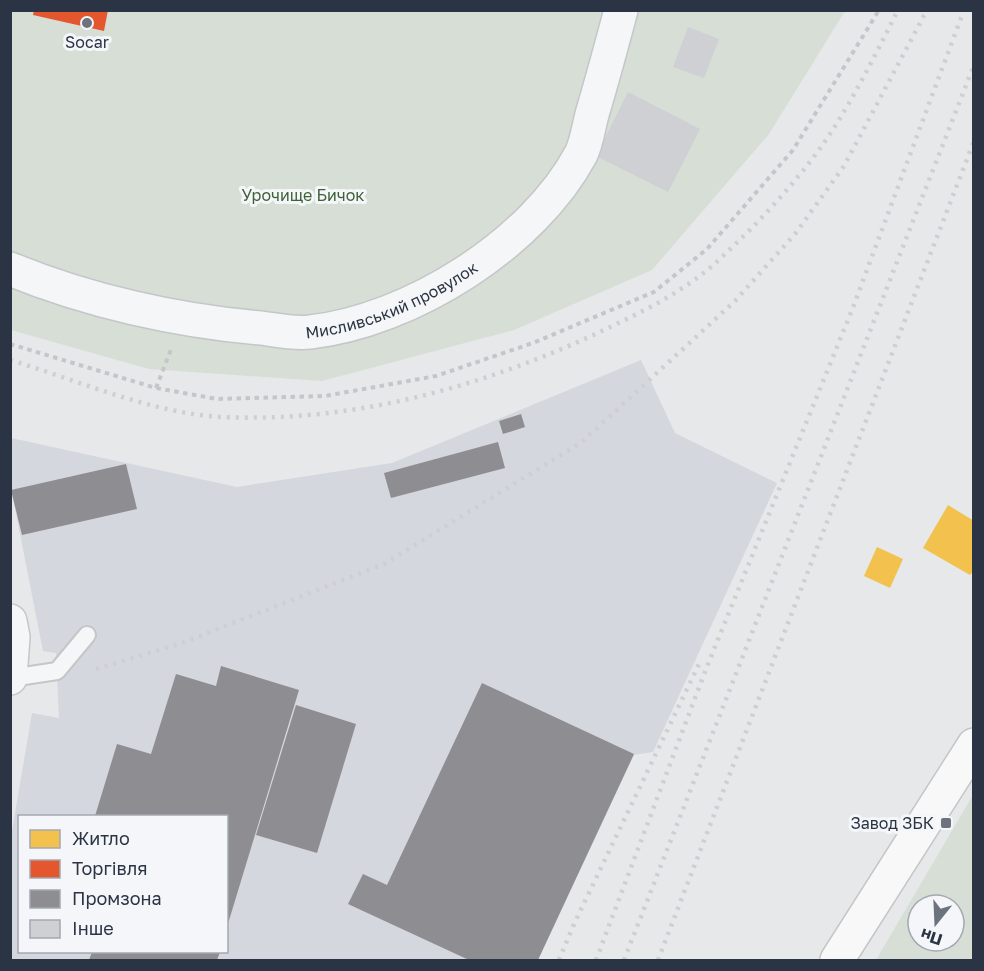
<svg xmlns="http://www.w3.org/2000/svg" width="984" height="971" font-family="'Golos Text',sans-serif">
  <rect width="100%" height="100%" fill="#e6e8ea"/>
  <path fill="#d4d7dd" fill-rule="evenodd" d="M 641,360 L 675,433 L 777,483 L 653,752 L 634,755 L 538,960 L 11,960 L 11,837 L 32,713 L 59,718 L 56,653 L 43,651 L 11,488 L 11,438 L 237,487 L 392,463 ZM 20,816 L 226,816 L 226,952 L 20,952 Z"/>
  <g fill="#d6ded6" fill-rule="evenodd">
    <path d="M 10,11 L 845,11 L 769,134 L 652,270 L 514,330 L 322,381 L 149,369 L 11,330 Z"/>
    <path d="M 973,795 L 973,960 L 876,960 ZM 918,905 L 954,905 L 954,941 L 918,941 Z"/>
  </g>
  <g fill="#f2c14e">
    <path d="M 948,505 L 974,521 L 974,570 L 970,575 L 923,548 Z"/>
    <path d="M 877,547 L 903,559 L 890,588 L 864,576 Z"/>
  </g>
  <path fill="#e4572e" d="M 34,10 L 108,10 L 104,31 L 33,15 Z"/>
  <g fill="#8d8d92">
    <path d="M 521,414 L 525,427 L 503,434 L 499,421 Z"/>
    <path d="M 498,442 L 505,468 L 391,498 L 384,473 Z"/>
    <path d="M 126,464 L 137,509 L 22,535 L 11,490 Z"/>
    <path d="M 221,666 L 299,690 L 227,927 L 226,816 L 95,816 L 117,744 L 151,754 L 176,674 L 216,686 Z"/>
    <path d="M 482,683 L 634,754 L 538,960 L 469,960 L 348,904 L 363,874 L 387,885 Z"/>
    <path d="M 296,705 L 356,724 L 317,853 L 256,835 Z"/>
    <path d="M 92,952 L 220,952 L 217,960 L 89,960 Z"/>
  </g>
  <g fill="#ced0d3">
    <path d="M 688,27 L 719,39 L 704,78 L 673,67 Z"/>
    <path d="M 628,92 L 700,129 L 668,192 L 596,156 Z"/>
  </g>
  <g fill="none" stroke-linecap="round" stroke-linejoin="round">
    <defs>
      <path id="lane" d="M 11,678 L 57,671 L 87,635"/>
      <g id="street">
        <path id="s1" d="M 10,269 C 88,301 177,321 261,328 C 276,330 295,334 310,332 C 410,321 533,244 581,154 C 587,142 589,124 593,111 C 603,77 612,44 621,10"/>
        <path d="M 10,621 L 13,637 L 10,678"/>
      </g>
      <path id="secondary" d="M 837,960 L 974,745"/>
    </defs>
    <use href="#lane" stroke="#c4c6c8" stroke-width="20"/>
    <use href="#street" stroke="#c4c6c8" stroke-width="36"/>
    <use href="#secondary" stroke="#c4c6c8" stroke-width="36"/>
    <g stroke="#c5c6ca" stroke-width="4" stroke-dasharray="4.5 4.5" stroke-linecap="butt">
      <path d="M 10,344 L 156,388 L 217,399 L 325,396 L 436,376 L 533,343 L 654,292 L 707,249 L 793,150 L 879,10"/>
      <path d="M 156,388 L 172,347"/>
    </g>
    <use href="#lane" stroke="#f5f6f7" stroke-width="16"/>
    <use href="#street" stroke="#f5f6f7" stroke-width="33"/>
    <use href="#secondary" stroke="#f8f8f8" stroke-width="33"/>
    <g stroke="#cecfd2" stroke-width="4.5" stroke-dasharray="3 6" stroke-linecap="butt">
      <path d="M 10,360 C 77,380 151,413 221,417 C 355,423 486,386 606,329 C 648,309 689,289 723,256 C 755,226 786,193 813,158 C 847,113 872,61 898,10"/>
      <path d="M 96,669 L 182,643 L 384,564 L 582,442 L 735,301 L 795,234 L 844,166 L 927,10"/>
      <path d="M 559,960 L 574,924 L 701,660"/>
      <path d="M 596,960 L 706,669 L 852,310 L 964,10"/>
      <path d="M 624,960 L 974,65"/>
      <path d="M 658,960 L 974,141"/>
    </g>
  </g>
  <g fill="#6c737f" stroke="#f4f6f9" stroke-width="2">
    <circle cx="87" cy="23" r="6"/>
    <rect x="940" y="817" width="12" height="12" rx="3"/>
  </g>
  <g text-anchor="middle" dominant-baseline="central" stroke-width="6" stroke-linejoin="round" paint-order="stroke">
    <g font-size="16" fill="#2b3445" stroke="#f4f6f9">
      <text x="87" y="42">Socar</text>
      <text x="934" y="823" text-anchor="end">Завод ЗБК</text>
    </g>
    <g font-size="16" fill="#3f6138" stroke="#f4f6f9">
      <text x="303" y="195">Урочище Бичок</text>
    </g>
    <g font-size="16" fill="#2b3445" stroke="#f4f6f9">
      <text stroke="none"><textPath href="#s1" startOffset="396">Мисливський провулок</textPath></text>
    </g>
  </g>
  <rect width="984" height="971" fill="none" stroke="#2b3445" stroke-width="24"/>
  <rect x="18" y="815" width="210" height="138" fill="#f4f6f9" stroke="#a4a8b1" stroke-width="1.5"/>
  <rect x="30" y="830" width="30" height="18" fill="#f2c14e" stroke="#a4a8b1" stroke-width="1.5"/>
  <text x="72" y="845" font-size="18" fill="#2b3445">Житло</text>
  <rect x="30" y="860" width="30" height="18" fill="#e4572e" stroke="#a4a8b1" stroke-width="1.5"/>
  <text x="72" y="875" font-size="18" fill="#2b3445">Торгівля</text>
  <rect x="30" y="890" width="30" height="18" fill="#8d8d92" stroke="#a4a8b1" stroke-width="1.5"/>
  <text x="72" y="905" font-size="18" fill="#2b3445">Промзона</text>
  <rect x="30" y="920" width="30" height="18" fill="#ced0d3" stroke="#a4a8b1" stroke-width="1.5"/>
  <text x="72" y="935" font-size="18" fill="#2b3445">Інше</text>
  <g transform="translate(936 923) rotate(198)"><circle r="28" fill="#f4f6f9" stroke="#a4a8b1" stroke-width="1.5"/>
  <path d="M0-4.5L10 22L0 15L-10 22Z" fill="#6c737f"/>
  <text y="-9" font-size="16" font-weight="bold" text-anchor="middle" fill="#2b3445">Пн</text>
  </g>
</svg>
